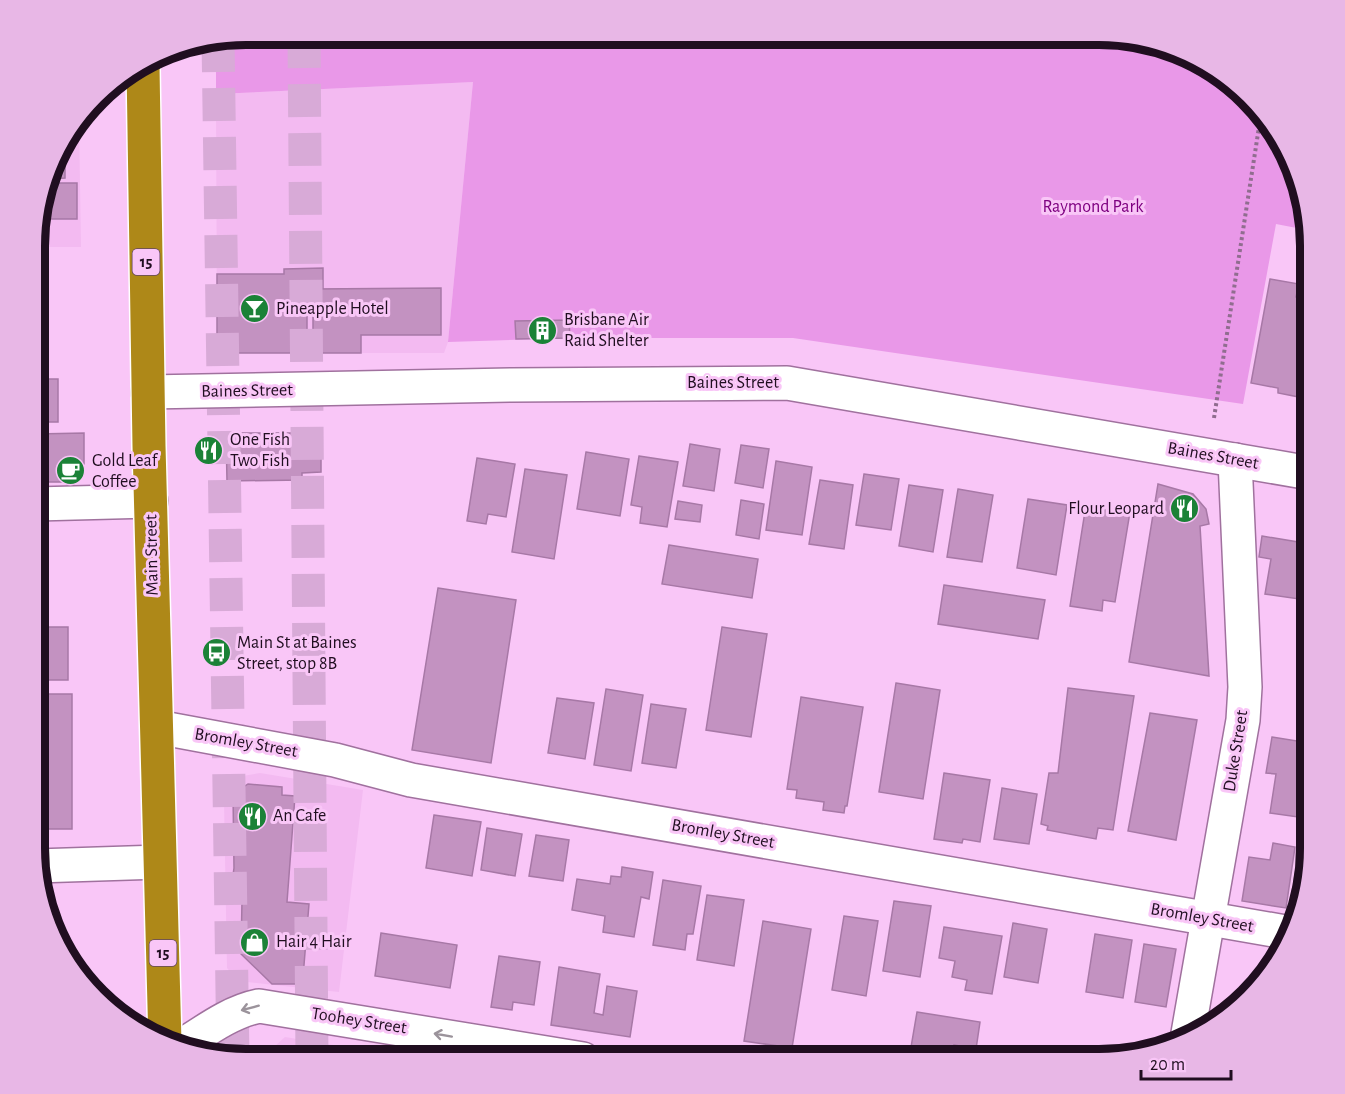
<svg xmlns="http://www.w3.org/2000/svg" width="1345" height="1094" font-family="'Alegreya Sans',sans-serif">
  <rect width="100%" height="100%" fill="#f9c6f7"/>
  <g fill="#f3baf1">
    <path d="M 473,82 L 448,342 L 444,353 L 224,353 L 217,345 L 216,94 Z"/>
    <path d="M 79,121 L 81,247 L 36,247 L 36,218 L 63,140 Z"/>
    <path d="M 260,773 L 363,790 L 339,992 L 238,981 L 227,968 L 224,801 L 237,777 Z"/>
    <path d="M 285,1037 L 419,1059 L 261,1059 Z"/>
  </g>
  <path fill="#e998e8" d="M 246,35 L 525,35 L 526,49 L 574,47 L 574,35 L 610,35 L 611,44 L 798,37 L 799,35 L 1113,35 L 1180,51 L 1248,96 L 1294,165 L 1307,230 L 1276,224 L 1243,404 L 793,338 L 570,338 L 448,342 L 473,82 L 216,94 L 216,39 Z"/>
  <g fill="#c392c1" stroke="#a778a6" stroke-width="1.5">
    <path d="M 65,138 L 65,178 L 50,179 L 63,140 Z"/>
    <path d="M 48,183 L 77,183 L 77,219 L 36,219 Z"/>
    <path d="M 36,264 L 43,264 L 45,352 L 36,353 Z"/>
    <path d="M 323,268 L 323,289 L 313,289 L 313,307 L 307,307 L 307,353 L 224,353 L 217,345 L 217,274 L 284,274 L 284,269 Z"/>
    <path d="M 1270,279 L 1299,284 L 1296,297 L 1310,300 L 1310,338 L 1299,397 L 1278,393 L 1278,388 L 1251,383 Z"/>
    <path d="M 441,288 L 441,335 L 361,335 L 361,353 L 313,353 L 313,289 Z"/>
    <path d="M 569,320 L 570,338 L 516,339 L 515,321 Z"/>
    <path d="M 1310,359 L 1310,406 L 1302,404 Z"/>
    <rect x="36" y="379" width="22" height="43"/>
    <path d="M 84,433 L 84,464 L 66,482 L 36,482 L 36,434 Z"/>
    <path d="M 226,433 L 302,433 L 302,438 L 321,438 L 321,472 L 302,473 L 302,480 L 227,481 Z"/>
    <path d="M 690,444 L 720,449 L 714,491 L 683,486 Z"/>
    <path d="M 741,445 L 769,449 L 763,488 L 735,483 Z"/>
    <path d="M 586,452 L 629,459 L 620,516 L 577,509 Z"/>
    <path d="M 639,456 L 678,462 L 667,527 L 640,523 L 642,507 L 631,505 Z"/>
    <path d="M 477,458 L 515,464 L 506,517 L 488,514 L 486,524 L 467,521 Z"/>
    <path d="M 776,461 L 812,467 L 802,535 L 766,530 Z"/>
    <path d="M 525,469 L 567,475 L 554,559 L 512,552 Z"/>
    <path d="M 864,474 L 899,479 L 891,530 L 856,525 Z"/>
    <path d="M 820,480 L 853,485 L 844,549 L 809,544 Z"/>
    <path d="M 1158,484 L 1193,494 L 1206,509 L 1209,524 L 1200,526 L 1209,676 L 1129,662 Z"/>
    <path d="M 909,485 L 943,490 L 933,552 L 899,546 Z"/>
    <path d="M 958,489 L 993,495 L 982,562 L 947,557 Z"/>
    <path d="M 1028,499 L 1067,505 L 1056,575 L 1017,568 Z"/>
    <path d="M 741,500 L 764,504 L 759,539 L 736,535 Z"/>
    <path d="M 678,501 L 702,505 L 700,522 L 675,519 Z"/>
    <path d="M 1086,505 L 1130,512 L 1115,602 L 1103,600 L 1102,611 L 1070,606 Z"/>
    <path d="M 1262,536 L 1310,544 L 1310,578 L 1306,600 L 1265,594 L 1271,559 L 1259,557 Z"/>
    <path d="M 669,545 L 758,559 L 752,598 L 662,584 Z"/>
    <path d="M 944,585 L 1045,600 L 1038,639 L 938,624 Z"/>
    <path d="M 438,588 L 516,600 L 491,763 L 412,750 Z"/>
    <rect x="35" y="627" width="33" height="53"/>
    <path d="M 722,627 L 767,634 L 751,737 L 706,730 Z"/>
    <path d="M 896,683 L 940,690 L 923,799 L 879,792 Z"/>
    <path d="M 1068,688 L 1134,696 L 1113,830 L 1098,828 L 1096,839 L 1047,830 L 1048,826 L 1041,824 L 1049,773 L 1058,773 Z"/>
    <path d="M 606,689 L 643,695 L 631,771 L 594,765 Z"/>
    <rect x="35" y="694" width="37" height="135"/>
    <path d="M 801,697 L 863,707 L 847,806 L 845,806 L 844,813 L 823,810 L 824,802 L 796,798 L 797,790 L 787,789 Z"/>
    <path d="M 557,698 L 594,703 L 585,759 L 548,753 Z"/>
    <path d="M 651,704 L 686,709 L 676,768 L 642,763 Z"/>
    <path d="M 1150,713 L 1197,720 L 1176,840 L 1128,831 Z"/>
    <path d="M 1272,737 L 1310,743 L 1298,817 L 1270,813 L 1276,774 L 1266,773 Z"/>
    <path d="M 944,773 L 990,780 L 980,842 L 963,839 L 962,843 L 934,839 Z"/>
    <path d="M 248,784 L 282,787 L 282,795 L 295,796 L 287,902 L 309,904 L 303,977 L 298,984 L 272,984 L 241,954 L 242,900 L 232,882 L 234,868 L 233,794 Z"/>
    <path d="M 1002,788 L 1037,794 L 1029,844 L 994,839 Z"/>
    <path d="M 434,815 L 481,822 L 472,876 L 426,868 Z"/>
    <path d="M 487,828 L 522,834 L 515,876 L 481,870 Z"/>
    <path d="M 536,835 L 569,840 L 563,881 L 529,876 Z"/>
    <path d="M 1273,843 L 1295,847 L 1286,908 L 1242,901 L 1249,857 L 1270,860 Z"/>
    <path d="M 1300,846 L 1310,848 L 1310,862 L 1300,899 L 1291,898 Z"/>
    <path d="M 622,867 L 653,872 L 649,899 L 641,897 L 634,937 L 603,932 L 605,916 L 572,910 L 577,879 L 610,884 L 611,876 L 621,877 Z"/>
    <path d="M 663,880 L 701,886 L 693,934 L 687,934 L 685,950 L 653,945 Z"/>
    <path d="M 707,895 L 744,900 L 734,966 L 697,960 Z"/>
    <path d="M 894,901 L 931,906 L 920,977 L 883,971 Z"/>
    <path d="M 844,916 L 878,921 L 866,996 L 832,990 Z"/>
    <path d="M 763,921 L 811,929 L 792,1048 L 744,1041 Z"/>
    <path d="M 1013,923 L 1047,929 L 1038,983 L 1004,977 Z"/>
    <path d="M 944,927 L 1002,936 L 992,994 L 965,990 L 967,980 L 952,977 L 955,961 L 939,958 Z"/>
    <path d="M 381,933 L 457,945 L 450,988 L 375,976 Z"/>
    <path d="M 1095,934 L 1132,940 L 1123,998 L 1086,992 Z"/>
    <path d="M 1144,944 L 1176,949 L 1166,1007 L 1135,1002 Z"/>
    <path d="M 499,956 L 540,962 L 534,1005 L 513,1002 L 512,1010 L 491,1007 Z"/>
    <path d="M 559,967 L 600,974 L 594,1013 L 603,1015 L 607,986 L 637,991 L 630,1037 L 551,1025 Z"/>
    <path d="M 917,1012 L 980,1022 L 976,1049 L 954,1045 L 952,1059 L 909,1059 Z"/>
  </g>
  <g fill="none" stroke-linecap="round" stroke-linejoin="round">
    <g stroke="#d8aad7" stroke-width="33" stroke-dasharray="33 16" stroke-linecap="butt">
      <path d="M 304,35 L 312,1059"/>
      <path d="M 218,39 L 233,1059"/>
    </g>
    <defs>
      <g id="street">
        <path d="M 36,504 L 151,501"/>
        <path d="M 157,727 L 335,760 L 411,780 L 1291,933"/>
        <path d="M 36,866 L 160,862"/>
        <path d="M 1187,1039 L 1243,720 L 1245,687 L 1235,460"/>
        <path d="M 180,1047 C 205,1031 230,1012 259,1006 L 583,1059"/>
      </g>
      <path id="secondary" d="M 148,392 L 511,385 L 787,383 L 1310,473"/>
      <path id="highway" d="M 143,66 L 149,446 L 165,1043"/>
    </defs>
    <use href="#street" stroke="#a0719e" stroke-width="36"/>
    <use href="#secondary" stroke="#a0719e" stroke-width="36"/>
    <use href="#highway" stroke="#fff" stroke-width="36"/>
    <path stroke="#906d8f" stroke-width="4" stroke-dasharray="3 3" stroke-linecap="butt" d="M 1214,418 L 1261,114"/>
    <use href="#street" stroke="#fff" stroke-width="33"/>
    <use href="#secondary" stroke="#fff" stroke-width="33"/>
    <use href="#highway" stroke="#ae8818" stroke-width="33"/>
  </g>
  <defs><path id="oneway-shaft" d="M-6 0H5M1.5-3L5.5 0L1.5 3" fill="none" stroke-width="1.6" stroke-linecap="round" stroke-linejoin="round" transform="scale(1.5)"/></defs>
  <g stroke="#9b939b">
    <use href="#oneway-shaft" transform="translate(250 1008) rotate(165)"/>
    <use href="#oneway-shaft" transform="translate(443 1035) rotate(-170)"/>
  </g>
  <defs>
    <symbol id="bar-disc" viewBox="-11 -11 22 22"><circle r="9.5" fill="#1b8237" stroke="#f9c6f7"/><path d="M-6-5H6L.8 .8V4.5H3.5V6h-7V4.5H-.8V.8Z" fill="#fff"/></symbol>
    <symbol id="building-disc" viewBox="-11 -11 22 22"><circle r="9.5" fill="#1b8237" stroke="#f9c6f7"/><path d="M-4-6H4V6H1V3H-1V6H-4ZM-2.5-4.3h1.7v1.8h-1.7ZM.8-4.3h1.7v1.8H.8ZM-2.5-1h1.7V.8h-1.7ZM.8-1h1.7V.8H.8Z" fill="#fff"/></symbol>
    <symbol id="restaurant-disc" viewBox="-11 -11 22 22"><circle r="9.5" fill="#1b8237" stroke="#f9c6f7"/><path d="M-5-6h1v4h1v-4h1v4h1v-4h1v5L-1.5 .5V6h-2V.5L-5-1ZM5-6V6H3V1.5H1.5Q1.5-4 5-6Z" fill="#fff"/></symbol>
    <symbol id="cafe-disc" viewBox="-11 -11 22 22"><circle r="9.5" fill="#1b8237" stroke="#f9c6f7"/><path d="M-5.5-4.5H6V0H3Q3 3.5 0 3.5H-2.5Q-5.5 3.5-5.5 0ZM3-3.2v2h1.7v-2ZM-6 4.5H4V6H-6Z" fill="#fff"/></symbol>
    <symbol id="bus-disc" viewBox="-11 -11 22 22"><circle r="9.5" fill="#1b8237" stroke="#f9c6f7"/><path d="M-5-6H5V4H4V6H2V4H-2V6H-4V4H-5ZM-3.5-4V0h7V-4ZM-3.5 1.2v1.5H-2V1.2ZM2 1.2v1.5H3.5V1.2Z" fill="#fff"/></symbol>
    <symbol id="shop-disc" viewBox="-11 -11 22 22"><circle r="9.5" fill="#1b8237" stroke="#f9c6f7"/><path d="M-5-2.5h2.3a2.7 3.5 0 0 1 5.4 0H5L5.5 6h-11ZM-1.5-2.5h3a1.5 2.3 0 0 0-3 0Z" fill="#fff"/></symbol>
  </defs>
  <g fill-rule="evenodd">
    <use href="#bar-disc" x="238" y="292" width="33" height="33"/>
    <use href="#building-disc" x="526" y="314" width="33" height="33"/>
    <use href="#restaurant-disc" x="192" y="434" width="33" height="33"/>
    <use href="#cafe-disc" x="54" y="454" width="33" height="33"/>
    <use href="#restaurant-disc" x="1168" y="492" width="33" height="33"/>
    <use href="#bus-disc" x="200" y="636" width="33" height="33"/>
    <use href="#restaurant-disc" x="236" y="800" width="33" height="33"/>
    <use href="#shop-disc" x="238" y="926" width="33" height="33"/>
  </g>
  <g text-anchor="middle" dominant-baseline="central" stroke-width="6" stroke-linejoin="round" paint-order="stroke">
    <g fill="#f9c6f7" stroke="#614560" stroke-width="1.5">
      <rect x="132.5" y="249" width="27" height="26" rx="4.5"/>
      <rect x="149.5" y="940" width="27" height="26" rx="4.5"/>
    </g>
    <g font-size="16" font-weight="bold" fill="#200e20">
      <text x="146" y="262">15</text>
      <text x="163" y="953">15</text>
    </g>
    <g font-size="18" fill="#7e0080" stroke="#f9c6f7">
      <text x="1093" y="207">Raymond Park</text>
    </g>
    <g font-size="18" fill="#200e20" stroke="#f9c6f7" text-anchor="start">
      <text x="276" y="309">Pineapple Hotel</text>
      <text x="564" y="320">Brisbane Air<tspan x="564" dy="21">Raid Shelter</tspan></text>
      <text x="230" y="440">One Fish<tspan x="230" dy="21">Two Fish</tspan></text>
      <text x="92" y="461">Gold Leaf<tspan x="92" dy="21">Coffee</tspan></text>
      <text x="1164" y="509" text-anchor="end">Flour Leopard</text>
      <text x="237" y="643">Main St at Baines<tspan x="237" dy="21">Street, stop 8B</tspan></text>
      <text x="273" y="816">An Cafe</text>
      <text x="276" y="942">Hair 4 Hair</text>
    </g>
    <g font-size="18" fill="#200e20" stroke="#f9c6f7">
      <text x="733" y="383">Baines Street</text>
      <text transform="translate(247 391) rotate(-1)">Baines Street</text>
      <text transform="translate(1213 456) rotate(10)">Baines Street</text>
      <text transform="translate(152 555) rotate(-91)">Main Street</text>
      <text transform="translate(246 743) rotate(10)">Bromley Street</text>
      <text transform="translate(1236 751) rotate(-81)">Duke Street</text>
      <text transform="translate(723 834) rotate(10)">Bromley Street</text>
      <text transform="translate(1202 918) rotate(10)">Bromley Street</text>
      <text transform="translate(359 1021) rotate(9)">Toohey Street</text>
    </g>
  </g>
  <path d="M0 0H1345V1094H0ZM246 45H1099A201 201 0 0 1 1300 246V848A201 201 0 0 1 1099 1049H246A201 201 0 0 1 45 848V246A201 201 0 0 1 246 45Z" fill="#e8b7e6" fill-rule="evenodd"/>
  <path fill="none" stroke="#200e20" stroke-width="8" d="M246 45H1099A201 201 0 0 1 1300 246V848A201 201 0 0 1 1099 1049H246A201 201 0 0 1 45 848V246A201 201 0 0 1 246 45Z"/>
  <path d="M1141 1070v9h90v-9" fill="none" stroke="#200e20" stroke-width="3"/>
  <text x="1150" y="1070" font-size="18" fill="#200e20" stroke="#f9c6f7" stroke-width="4.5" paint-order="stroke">20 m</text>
</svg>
